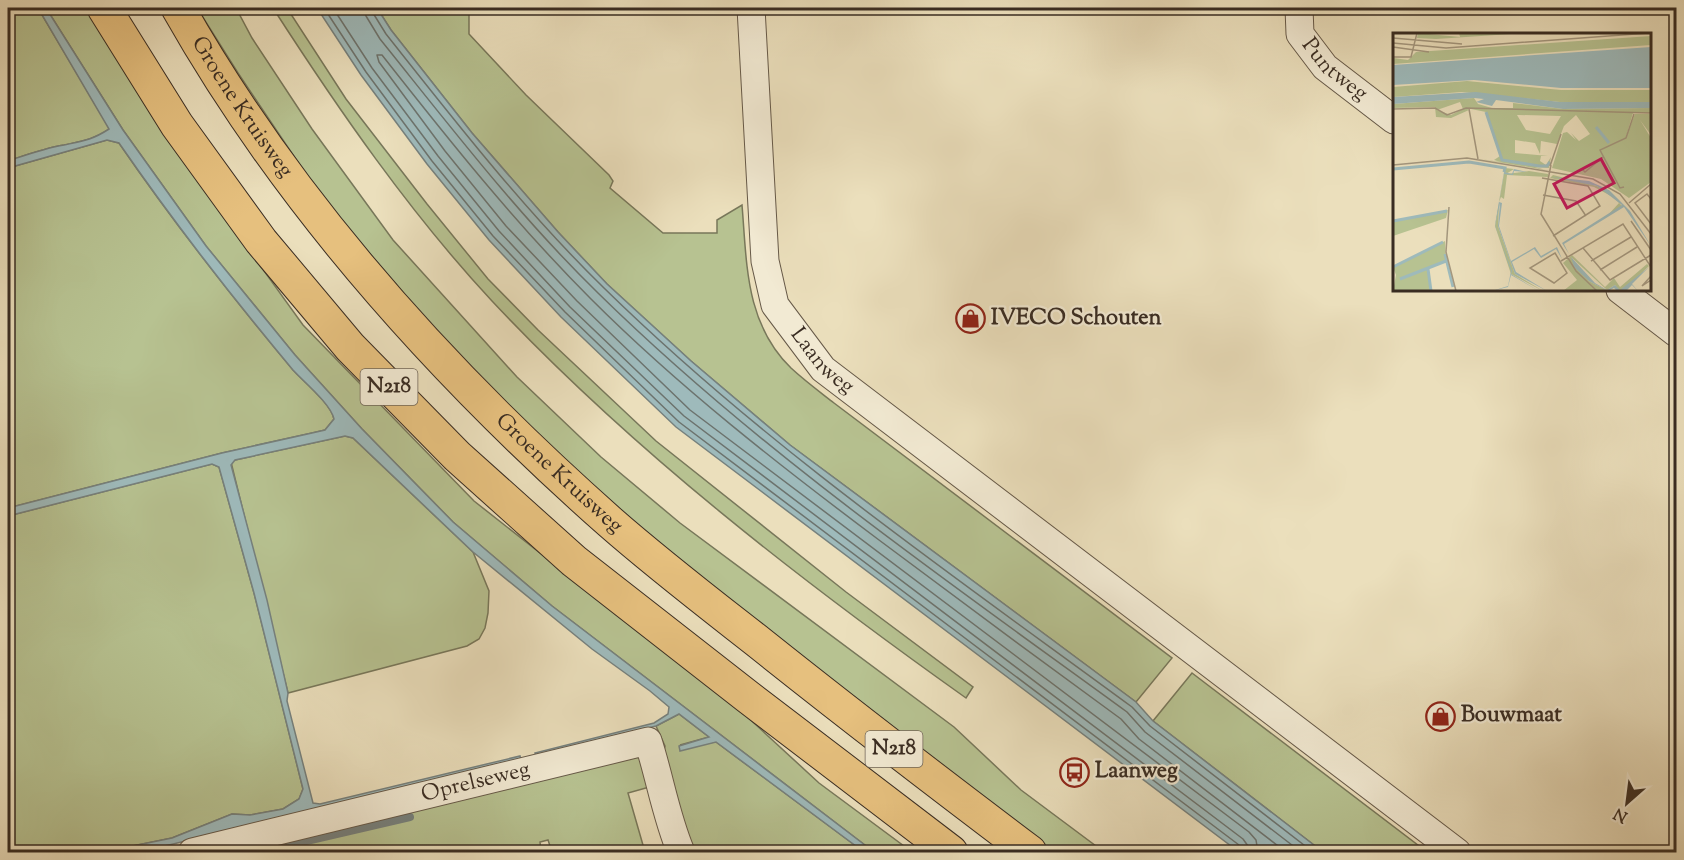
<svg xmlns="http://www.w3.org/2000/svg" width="1684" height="860" font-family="'Sorts Mill Goudy',serif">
  <rect width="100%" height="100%" fill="#ebdfbc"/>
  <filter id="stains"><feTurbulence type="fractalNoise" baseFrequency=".00333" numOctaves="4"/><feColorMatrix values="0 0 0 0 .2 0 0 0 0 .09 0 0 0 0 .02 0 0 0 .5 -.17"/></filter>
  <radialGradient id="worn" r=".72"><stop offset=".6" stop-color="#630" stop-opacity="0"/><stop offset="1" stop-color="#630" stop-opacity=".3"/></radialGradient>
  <g fill="#b7c291" stroke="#78775a" stroke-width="1.5">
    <path d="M 8,8 L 38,8 L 110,129 C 93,140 83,141 64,145 C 45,148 26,155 8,161 Z"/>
    <path d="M 46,8 L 95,8 L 166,135 L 303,325 L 474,501 L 742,712 L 819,783 L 912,852 L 874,852 L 552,606 L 453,522 L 362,429 L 295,355 L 206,246 L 123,130 Z"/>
    <path d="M 197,8 L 236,8 L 252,38 L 312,129 L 393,240 L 517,377 L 601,457 L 680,523 L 954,727 L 1021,790 L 1104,852 L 1052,852 L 729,606 L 494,399 L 322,198 L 238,73 Z"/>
    <path d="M 273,8 L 287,8 L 346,99 L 427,204 L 488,279 L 538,330 L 656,441 L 846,592 L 973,687 L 966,698 C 800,580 632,450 492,301 C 410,213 338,109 273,8 Z"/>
    <path d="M 377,8 L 469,8 L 469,34 L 526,95 L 609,175 L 613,181 L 610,188 L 663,233 L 717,233 L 717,220 L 742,205 C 747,264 745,323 791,368 C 805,381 820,392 834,403 L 1172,658 L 1136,702 L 790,445 L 691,361 L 607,284 L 558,232 L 472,133 L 391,30 Z"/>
    <path d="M 107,140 L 119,143 C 173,222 232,297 293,370 C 304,382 331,404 334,419 L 325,430 L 312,433 L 222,453 L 8,508 L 8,168 Z"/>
    <path d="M 345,436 L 353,438 L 473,552 L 489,591 L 488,613 L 485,628 L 479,639 L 467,646 L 288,693 L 231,462 L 235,460 Z"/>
    <path d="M 212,464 L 219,467 L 254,593 L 303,789 L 299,799 L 283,809 L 250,815 L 232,814 L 172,838 L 103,852 L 8,852 L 8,516 Z"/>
    <path d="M 1192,673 L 1427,852 L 1323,852 L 1153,721 Z"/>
    <path d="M 679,714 L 709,737 L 680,745 L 716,742 L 864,852 L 687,852 L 663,756 L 665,746 L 656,726 Z"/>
    <path d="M 637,750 L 653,786 L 628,793 L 645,852 L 552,852 L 548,840 L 540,842 L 541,852 L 218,852 Z"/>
  </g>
  <g fill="#9ebabb" stroke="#76817e" stroke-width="1.5">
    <path d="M 38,8 L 46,8 L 123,130 L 206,246 L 295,355 L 362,429 L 453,522 L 552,606 L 874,852 L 864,852 L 716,742 L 680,751 L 679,746 L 709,737 L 679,714 L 656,726 L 536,756 L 535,753 L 654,723 L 668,714 L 669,707 L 650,691 L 592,649 L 473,552 L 353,438 L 345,436 L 235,460 L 231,465 L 267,600 L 288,693 L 287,701 L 313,803 L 320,804 L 520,756 L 521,760 L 140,852 L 103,852 L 172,838 L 232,814 L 250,815 L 283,809 L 299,799 L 303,789 L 254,593 L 219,467 L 212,464 L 8,516 L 8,508 L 222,453 L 312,433 L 325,430 L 334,419 C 331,404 304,382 293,370 C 232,297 173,221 119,143 L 107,140 L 8,168 L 8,161 C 26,155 45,148 64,145 C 83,141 92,140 109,129 Z"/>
    <path d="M 317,8 L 377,8 L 391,30 L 472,133 L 558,232 L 607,284 L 691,361 L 790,445 L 1136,702 L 1153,721 L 1323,852 L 1239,852 L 676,427 L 561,317 L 489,240 L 427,164 L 361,75 Z"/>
  </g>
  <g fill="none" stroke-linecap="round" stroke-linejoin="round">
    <g stroke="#6c736e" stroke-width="1.5">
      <path d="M 324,8 L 366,72 L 432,161 L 493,236 L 565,312 L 679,422 L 1239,845 L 1241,852"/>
      <path d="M 333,8 L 372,68 L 438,156 L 499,231 L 570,307 L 684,416 L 1243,839 L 1248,846 L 1249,852"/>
      <path d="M 364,8 L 366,16 L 380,39 C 450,126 518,215 598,293 C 759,451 946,580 1127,712 L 1145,732 L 1301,852"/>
      <path d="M 372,8 L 373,13 L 386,34 C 455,121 524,210 604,288 C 765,446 951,574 1132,707 L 1150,726 L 1313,852"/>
      <path d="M 1258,852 L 1256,840 L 1249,832 L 690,410 L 577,301 L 506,226 L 445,151 L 379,62 L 377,55 L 382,55 C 448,139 515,223 591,299 C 679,387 779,465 879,540 C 959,600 1040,660 1121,719 L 1139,739 L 1286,852"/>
    </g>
    <path stroke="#76817e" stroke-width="8" d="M 259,852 L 410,817"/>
    <defs>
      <g id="minor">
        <path id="s1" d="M 751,8 L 765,261 L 775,305 L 823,369 L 1457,852"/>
        <path id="s2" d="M 1299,8 L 1300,34 L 1325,67 L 1394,120"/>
        <path d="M 1620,290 L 1676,333"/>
        <path id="s3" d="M 192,852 L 648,741 C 660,778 666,817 681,852"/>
      </g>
      <g id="major">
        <path d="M 104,8 L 177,125 L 261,241 L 350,347 L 457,456 L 574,561 L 748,697 L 951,852"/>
        <path id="s4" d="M 178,8 C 287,201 444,375 610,522 C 659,565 710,604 761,644 C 850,715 940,784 1030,852"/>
      </g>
    </defs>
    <use href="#minor" stroke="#665948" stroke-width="29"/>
    <use href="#major" stroke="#392c22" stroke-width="35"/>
    <use href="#minor" stroke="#f2ead3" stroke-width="27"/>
    <use href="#major" stroke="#e6c07e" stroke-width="33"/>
  </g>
  <defs>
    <symbol id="shop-ring" viewBox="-11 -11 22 22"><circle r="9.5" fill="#f2ead3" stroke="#8f2418" stroke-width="1.5"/><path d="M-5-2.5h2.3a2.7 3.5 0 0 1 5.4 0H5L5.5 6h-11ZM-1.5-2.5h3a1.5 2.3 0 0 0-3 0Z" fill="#8f2418"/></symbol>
    <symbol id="bus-ring" viewBox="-11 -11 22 22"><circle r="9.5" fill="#f2ead3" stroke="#8f2418" stroke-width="1.5"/><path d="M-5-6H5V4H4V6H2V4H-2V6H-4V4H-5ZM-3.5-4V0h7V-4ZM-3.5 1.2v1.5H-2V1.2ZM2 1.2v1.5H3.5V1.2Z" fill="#8f2418"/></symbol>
  </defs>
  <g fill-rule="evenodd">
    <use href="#shop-ring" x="954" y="302" width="33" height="33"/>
    <use href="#shop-ring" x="1424" y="700" width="33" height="33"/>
    <use href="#bus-ring" x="1058" y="756" width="33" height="33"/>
  </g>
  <g text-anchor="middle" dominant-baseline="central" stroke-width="4.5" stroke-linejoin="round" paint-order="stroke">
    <g fill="#f2ead3" stroke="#706557" stroke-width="1.5">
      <rect x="360.5" y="369" width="57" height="36" rx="4.5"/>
      <rect x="865.5" y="731" width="57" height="36" rx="4.5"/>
    </g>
    <g font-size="21" font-weight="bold" fill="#392c22">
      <text x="389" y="387">N218</text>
      <text x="894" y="749">N218</text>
    </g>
    <g font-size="22" fill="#392c22" stroke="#f2ead3">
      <text stroke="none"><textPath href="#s2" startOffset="76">Puntweg</textPath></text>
      <text stroke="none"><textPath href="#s4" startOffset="118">Groene Kruisweg</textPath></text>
      <text stroke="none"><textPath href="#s1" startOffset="372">Laanweg</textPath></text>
      <text stroke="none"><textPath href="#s4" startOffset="604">Groene Kruisweg</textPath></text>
      <text stroke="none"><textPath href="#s3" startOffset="292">Oprelseweg</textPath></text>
    </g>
    <g font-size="22" font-weight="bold" fill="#392c22" stroke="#f2ead3" text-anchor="start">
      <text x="991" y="319">IVECO Schouten</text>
      <text x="1461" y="716">Bouwmaat</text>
      <text x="1095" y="772">Laanweg</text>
    </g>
  </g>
  <g transform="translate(1393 33)">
    <rect width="258" height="258" fill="#ebdfbc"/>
    <path d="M 25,0 L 67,4 L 66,0 L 134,0 L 43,6 L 24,5 ZM 258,3 L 258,12 L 0,31 L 0,25 L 15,27 L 23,19 ZM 74,48 L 168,57 L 258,57 L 258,69 L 167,69 L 69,59 L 0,64 L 0,54 ZM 81,65 L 85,71 L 99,75 L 120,75 L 120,70 L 170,76 L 258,75 L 258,80 L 240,80 L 233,104 L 242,81 L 258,81 L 258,102 L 247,87 L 258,105 L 258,149 L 236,165 L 208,146 L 159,135 L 170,100 L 174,99 L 183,107 L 178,100 L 186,108 L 197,101 L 183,82 L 171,93 L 164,111 L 148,108 L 147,121 L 142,110 L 122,107 L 122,120 L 155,123 L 148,123 L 147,128 L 153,132 L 158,124 L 156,135 L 142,134 L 153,137 L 87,126 L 108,129 L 101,127 L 107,123 L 93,79 L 73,75 L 76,77 L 58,85 L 43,84 L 42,74 L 0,75 L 0,71 ZM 67,69 L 70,76 L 58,82 L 44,77 ZM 124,82 L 126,82 L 168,83 L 157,101 L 133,97 ZM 112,135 L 121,136 L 113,141 L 136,138 L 155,141 L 155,144 L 114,142 L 111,166 L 108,164 L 106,169 ZM 160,142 L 204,153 L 219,162 L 229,173 L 215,182 L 226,170 L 220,164 L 201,154 L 157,145 ZM 106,170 L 105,193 L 122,241 L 150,258 L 118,241 L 102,193 ZM 55,177 L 53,185 L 0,203 L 0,188 ZM 52,208 L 53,228 L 35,235 L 38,258 L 0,258 L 3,242 L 0,234 ZM 179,222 L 212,254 L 221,245 L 227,254 L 254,231 L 256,233 L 237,251 L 226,258 L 222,252 L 214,257 L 178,224 L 196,248 L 215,258 L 170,258 L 184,247 L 170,230 Z" fill="#b7c291" fill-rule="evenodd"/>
    <path d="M 258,14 L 258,55 L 168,55 L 81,47 L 0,52 L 0,32 ZM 83,59 L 167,69 L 258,69 L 258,75 L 170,76 L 103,67 L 99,73 L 83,69 L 91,66 L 81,65 L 0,71 L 0,64 ZM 121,136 L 134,139 L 121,138 L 120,142 L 111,141 L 106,169 L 109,170 L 106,193 L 118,228 L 142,214 L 148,223 L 164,214 L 169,226 L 163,216 L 148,225 L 141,216 L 119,229 L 123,239 L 154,258 L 122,241 L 105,193 L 107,170 L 102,193 L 119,238 L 118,241 L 146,258 L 118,242 L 115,254 L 99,258 L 115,253 L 118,238 L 102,192 L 111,139 L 119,141 ZM 159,144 L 196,148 L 216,157 L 237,178 L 258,213 L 231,174 L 171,211 L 176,221 L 169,210 L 229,172 L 204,153 ZM 178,224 L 202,250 L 214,257 L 222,252 L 227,257 L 256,234 L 239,251 L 245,258 L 239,252 L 233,258 L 224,258 L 221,255 L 215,258 L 196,248 L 181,234 Z" fill="#9ebabb"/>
    <path fill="none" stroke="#9ebabb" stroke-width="3" d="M 93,79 L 109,127 L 146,133 L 154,133 L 157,129M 203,94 L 216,110M 0,136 L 76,129 L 112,135 L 111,139M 0,188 L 54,178M 52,221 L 60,254M 0,234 L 50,209M 35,236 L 38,258M 7,246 L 53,228"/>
    <path fill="none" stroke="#a4977e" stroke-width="1.5" d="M 0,5 L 69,11M 0,10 L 53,15 L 256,0M 0,14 L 36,19M 0,24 L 18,24 L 24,0M 0,76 L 42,75 L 54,82 L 73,75 L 258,80M 76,76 L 85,126M 0,132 L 74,125 L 200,146 L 227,161 L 258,201M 158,132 L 148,181 L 183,238 L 204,258M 157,133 L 168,101M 189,136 L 192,139 L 210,124M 149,145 L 195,153 L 207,173 L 160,203M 231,154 L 227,155 L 207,117 L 233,105 L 241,81M 150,162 L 183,168 L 193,183M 258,166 L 254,161 L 242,170 L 258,191M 236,170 L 258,151M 56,174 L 53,219 L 63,258M 238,188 L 258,217M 190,215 L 217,247 L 258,222M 162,220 L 174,240 L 161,250 L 137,235 ZM 168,228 L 230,191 L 258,234M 198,228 L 238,204M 207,237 L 244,214M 258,243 L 249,253 L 258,247"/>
    <path fill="#c2185b" fill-opacity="0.15" stroke="#c2185b" stroke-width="3" d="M 208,126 L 221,150 L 174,175 L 161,151 Z"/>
    <rect width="258" height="258" fill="none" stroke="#392c22" stroke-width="3"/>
  </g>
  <rect width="1684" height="860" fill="none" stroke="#ebdfbc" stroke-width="30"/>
  <rect x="9" y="9" width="1666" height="842" fill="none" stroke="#392c22" stroke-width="3"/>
  <rect x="15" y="15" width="1654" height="830" fill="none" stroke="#392c22" stroke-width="1.5"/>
  <g transform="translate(1627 803) rotate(208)" stroke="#f2ead3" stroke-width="4.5" paint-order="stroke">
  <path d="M0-4.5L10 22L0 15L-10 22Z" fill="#392c22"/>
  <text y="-9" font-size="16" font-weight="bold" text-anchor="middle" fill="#392c22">N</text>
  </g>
  <rect width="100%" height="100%" filter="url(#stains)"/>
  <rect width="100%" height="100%" fill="url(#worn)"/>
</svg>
